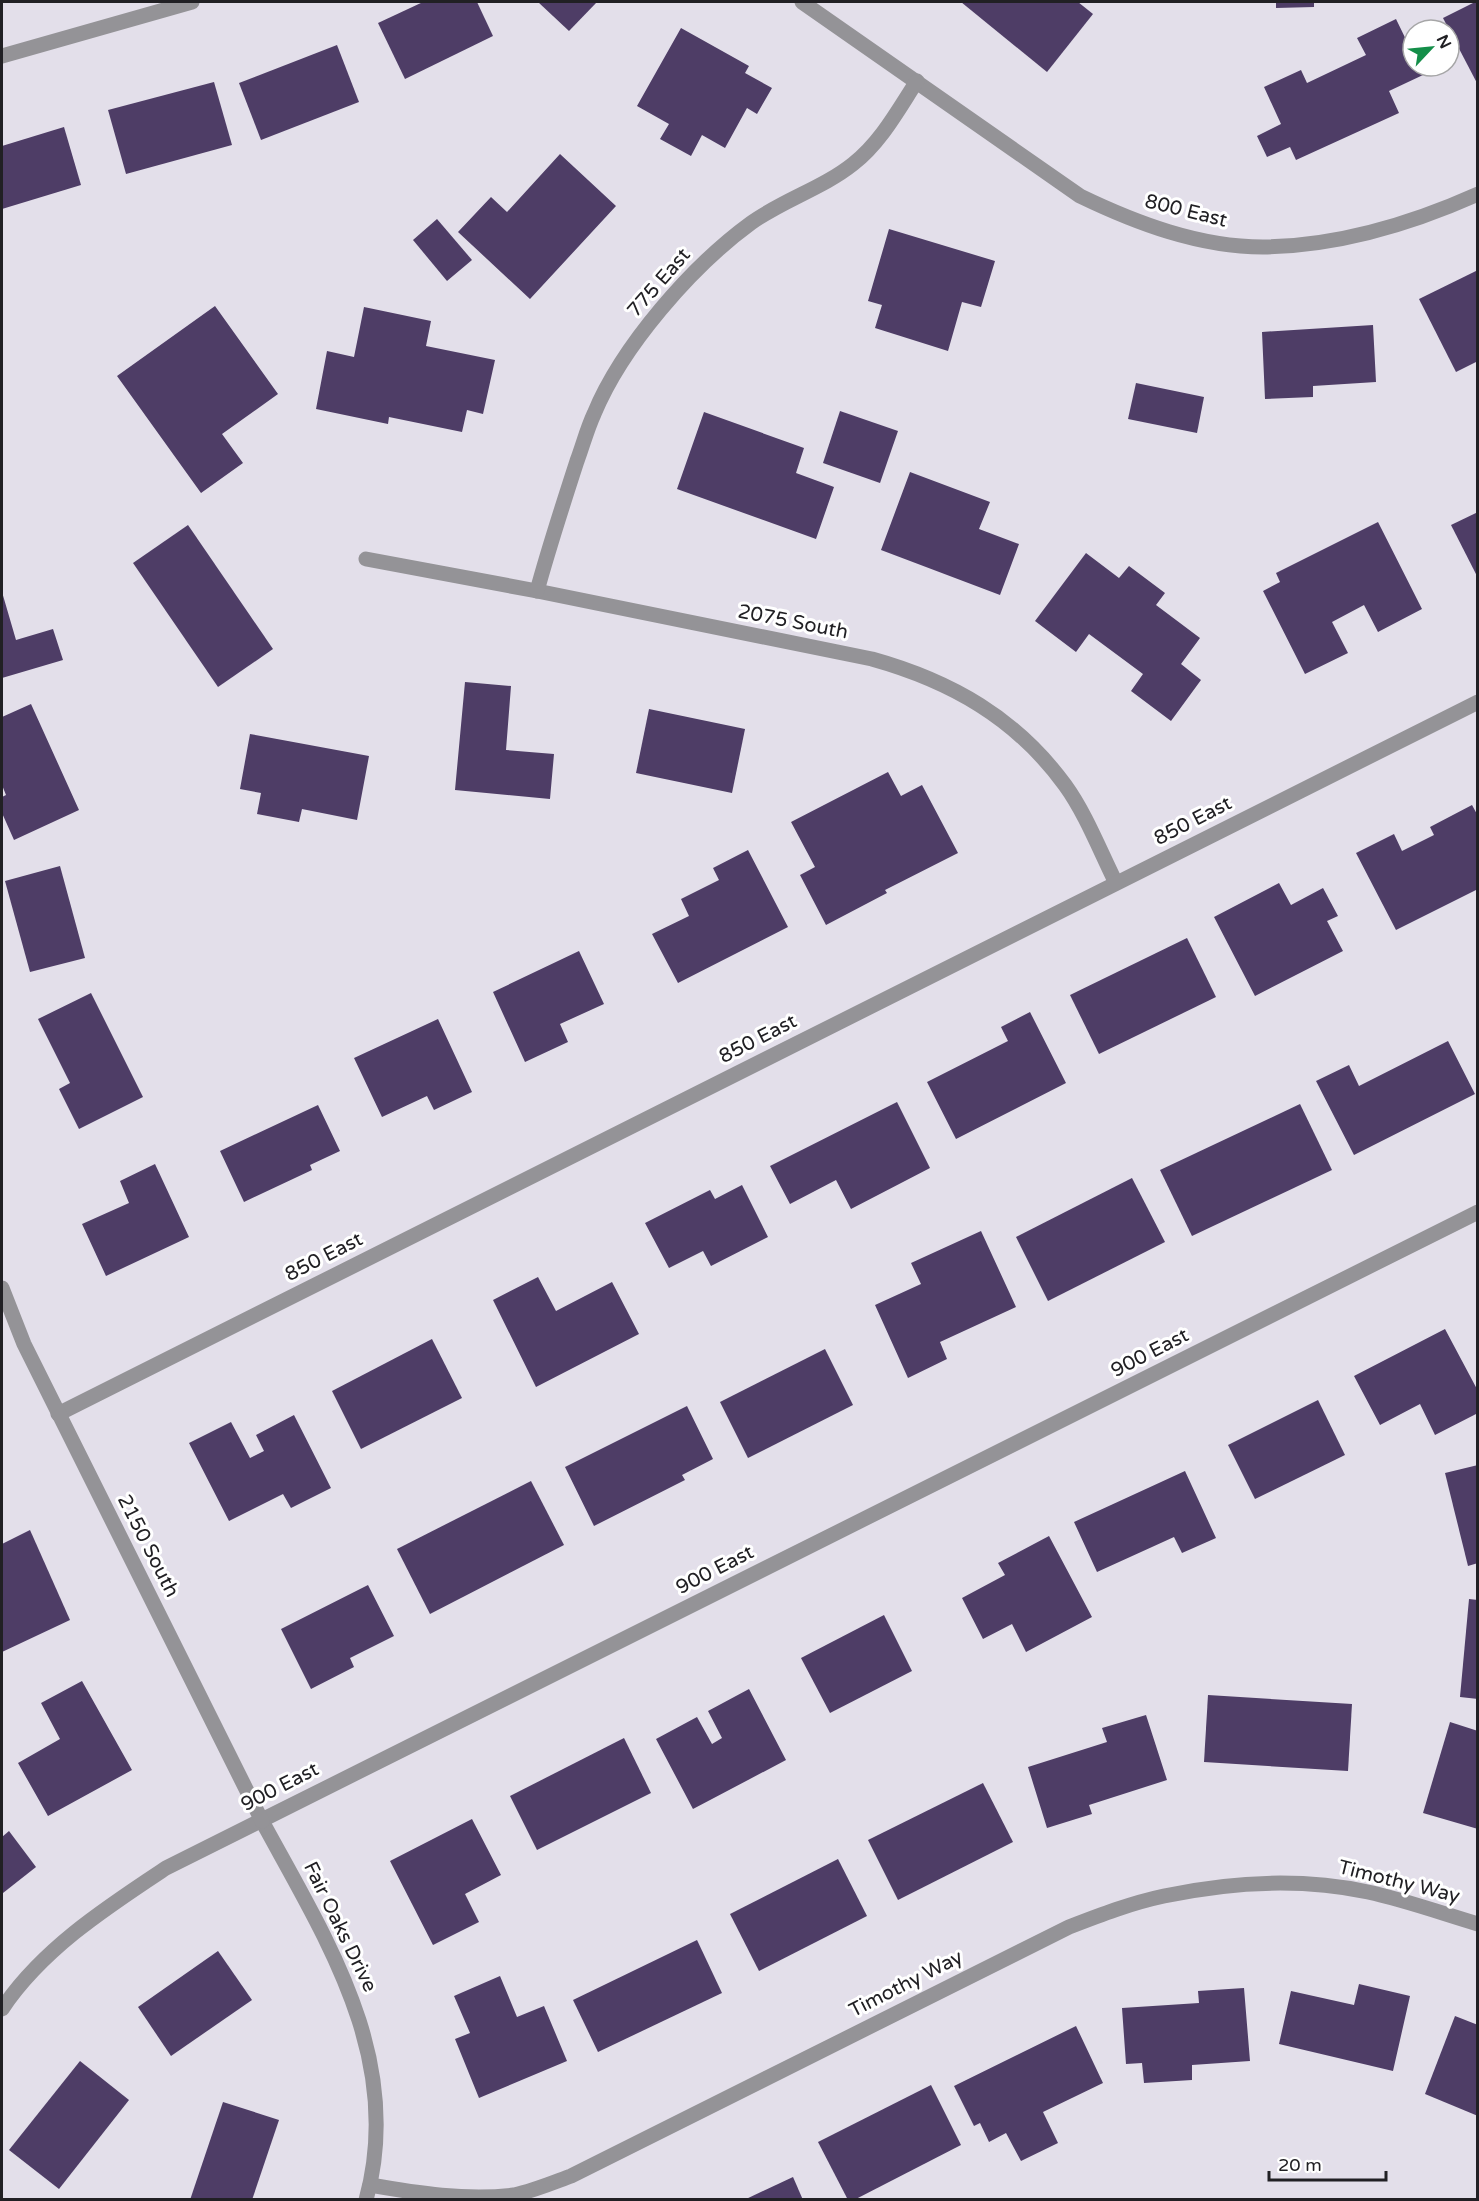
<svg xmlns="http://www.w3.org/2000/svg" width="1479" height="2201" font-family="'Varela Round',sans-serif">
  <rect width="100%" height="100%" fill="#e3dfea"/>
  <g fill="#4e3d66">
    <path d="M 423,2 L 477,2 L 493,36 L 405,79 L 378,23 Z"/>
    <path d="M 538,2 L 597,2 L 569,31 Z"/>
    <path d="M 961,2 L 1078,2 L 1093,14 L 1047,72 Z"/>
    <path d="M 1276,2 L 1314,2 L 1314,7 L 1276,8 Z"/>
    <path d="M 1475,2 L 1478,2 L 1478,85 L 1443,18 Z"/>
    <path d="M 1396,19 L 1413,54 L 1413,66 L 1419,66 L 1423,75 L 1389,91 L 1399,113 L 1296,160 L 1290,147 L 1267,157 L 1257,136 L 1281,124 L 1264,87 L 1301,70 L 1307,83 L 1366,55 L 1357,38 Z"/>
    <path d="M 681,28 L 749,66 L 745,73 L 772,88 L 757,114 L 747,108 L 725,148 L 702,135 L 691,156 L 660,139 L 669,124 L 637,106 Z"/>
    <path d="M 337,45 L 359,102 L 261,140 L 239,83 Z"/>
    <path d="M 214,82 L 232,145 L 126,174 L 108,110 Z"/>
    <path d="M 64,127 L 81,185 L 2,209 L 2,146 Z"/>
    <path d="M 560,154 L 616,206 L 530,299 L 458,232 L 491,197 L 507,212 Z"/>
    <path d="M 437,219 L 472,260 L 447,281 L 413,240 Z"/>
    <path d="M 889,229 L 995,261 L 981,307 L 962,302 L 948,351 L 875,328 L 882,305 L 868,301 Z"/>
    <path d="M 1478,270 L 1478,361 L 1456,372 L 1419,299 Z"/>
    <path d="M 215,306 L 278,394 L 222,434 L 243,463 L 201,493 L 117,376 Z"/>
    <path d="M 364,307 L 431,321 L 426,346 L 495,360 L 483,414 L 467,410 L 462,432 L 389,417 L 388,424 L 316,409 L 327,351 L 354,357 Z"/>
    <path d="M 1373,325 L 1376,382 L 1313,386 L 1313,397 L 1265,399 L 1262,332 Z"/>
    <path d="M 1136,383 L 1204,397 L 1197,433 L 1128,419 Z"/>
    <path d="M 840,411 L 898,431 L 880,483 L 823,463 Z"/>
    <path d="M 704,412 L 804,448 L 796,473 L 834,487 L 816,539 L 677,489 Z"/>
    <path d="M 910,472 L 990,502 L 979,529 L 1019,544 L 1000,595 L 881,550 Z"/>
    <path d="M 1478,512 L 1478,578 L 1451,525 Z"/>
    <path d="M 1378,522 L 1422,609 L 1378,632 L 1364,605 L 1332,622 L 1348,653 L 1305,674 L 1263,591 L 1280,582 L 1276,573 Z"/>
    <path d="M 188,525 L 273,649 L 218,687 L 133,563 Z"/>
    <path d="M 1086,553 L 1119,578 L 1129,566 L 1165,593 L 1156,605 L 1200,638 L 1181,664 L 1201,680 L 1171,721 L 1131,691 L 1143,674 L 1089,634 L 1076,652 L 1035,621 Z"/>
    <path d="M 2,592 L 16,640 L 53,629 L 63,660 L 2,678 Z"/>
    <path d="M 465,682 L 511,686 L 506,750 L 554,754 L 550,799 L 455,790 Z"/>
    <path d="M 31,704 L 79,810 L 14,840 L 2,813 L 2,797 L 6,795 L 2,785 L 2,717 Z"/>
    <path d="M 649,709 L 745,729 L 732,793 L 636,773 Z"/>
    <path d="M 250,734 L 369,756 L 357,820 L 302,809 L 299,822 L 257,814 L 261,793 L 240,789 Z"/>
    <path d="M 888,772 L 901,796 L 922,785 L 958,853 L 885,890 L 887,893 L 826,925 L 800,875 L 815,867 L 791,822 Z"/>
    <path d="M 1472,805 L 1478,816 L 1478,889 L 1396,930 L 1356,853 L 1394,834 L 1402,851 L 1434,835 L 1430,827 Z"/>
    <path d="M 748,850 L 788,927 L 678,983 L 652,934 L 689,916 L 681,899 L 719,880 L 713,868 Z"/>
    <path d="M 60,866 L 85,958 L 30,972 L 5,881 Z"/>
    <path d="M 1279,883 L 1291,905 L 1323,888 L 1338,916 L 1327,921 L 1343,951 L 1255,996 L 1214,917 Z"/>
    <path d="M 1187,938 L 1216,997 L 1099,1054 L 1070,995 Z"/>
    <path d="M 579,951 L 604,1004 L 560,1024 L 568,1042 L 525,1062 L 493,992 Z"/>
    <path d="M 91,993 L 143,1097 L 79,1129 L 59,1089 L 70,1083 L 38,1019 Z"/>
    <path d="M 1030,1012 L 1066,1083 L 956,1139 L 927,1082 L 1008,1041 L 1001,1027 Z"/>
    <path d="M 438,1019 L 472,1092 L 434,1110 L 427,1096 L 382,1117 L 354,1058 Z"/>
    <path d="M 1448,1041 L 1475,1094 L 1354,1155 L 1316,1081 L 1349,1065 L 1359,1086 Z"/>
    <path d="M 897,1102 L 930,1168 L 851,1209 L 836,1180 L 790,1204 L 770,1166 Z"/>
    <path d="M 1300,1104 L 1332,1170 L 1192,1236 L 1160,1170 Z"/>
    <path d="M 318,1105 L 340,1151 L 310,1165 L 312,1170 L 244,1202 L 220,1151 Z"/>
    <path d="M 155,1164 L 189,1237 L 106,1276 L 82,1224 L 129,1203 L 120,1181 Z"/>
    <path d="M 1132,1178 L 1165,1242 L 1048,1301 L 1016,1237 Z"/>
    <path d="M 742,1185 L 768,1237 L 711,1266 L 703,1251 L 669,1268 L 645,1223 L 710,1190 L 715,1199 Z"/>
    <path d="M 981,1231 L 1016,1307 L 940,1342 L 947,1359 L 908,1378 L 875,1305 L 921,1284 L 911,1263 Z"/>
    <path d="M 538,1277 L 556,1311 L 612,1282 L 639,1334 L 536,1387 L 493,1300 Z"/>
    <path d="M 1445,1329 L 1478,1391 L 1478,1413 L 1435,1435 L 1420,1404 L 1380,1425 L 1354,1376 Z"/>
    <path d="M 432,1339 L 462,1398 L 361,1449 L 332,1391 Z"/>
    <path d="M 825,1349 L 853,1405 L 748,1458 L 720,1402 Z"/>
    <path d="M 1318,1400 L 1345,1455 L 1255,1499 L 1228,1445 Z"/>
    <path d="M 687,1406 L 713,1459 L 682,1475 L 685,1480 L 594,1526 L 565,1467 Z"/>
    <path d="M 294,1415 L 331,1488 L 291,1508 L 283,1494 L 229,1521 L 189,1443 L 231,1422 L 250,1458 L 264,1451 L 256,1435 Z"/>
    <path d="M 1478,1465 L 1478,1563 L 1468,1566 L 1445,1473 Z"/>
    <path d="M 1185,1471 L 1216,1538 L 1182,1553 L 1174,1537 L 1097,1572 L 1074,1522 Z"/>
    <path d="M 531,1481 L 564,1545 L 430,1614 L 397,1549 Z"/>
    <path d="M 30,1530 L 70,1620 L 2,1652 L 2,1544 Z"/>
    <path d="M 1049,1536 L 1092,1617 L 1026,1652 L 1012,1624 L 983,1639 L 962,1598 L 1005,1575 L 998,1563 Z"/>
    <path d="M 368,1585 L 394,1636 L 350,1658 L 354,1667 L 311,1689 L 281,1629 Z"/>
    <path d="M 1469,1599 L 1478,1600 L 1478,1699 L 1460,1697 Z"/>
    <path d="M 884,1615 L 912,1671 L 830,1713 L 801,1658 Z"/>
    <path d="M 82,1681 L 132,1770 L 48,1816 L 18,1763 L 60,1739 L 41,1703 Z"/>
    <path d="M 749,1689 L 786,1760 L 693,1809 L 656,1739 L 697,1717 L 712,1744 L 722,1738 L 708,1711 Z"/>
    <path d="M 1208,1695 L 1352,1704 L 1348,1771 L 1204,1762 Z"/>
    <path d="M 1146,1715 L 1167,1780 L 1089,1805 L 1092,1814 L 1047,1828 L 1028,1767 L 1107,1742 L 1102,1728 Z"/>
    <path d="M 1450,1722 L 1478,1731 L 1478,1829 L 1423,1813 Z"/>
    <path d="M 624,1738 L 651,1793 L 537,1850 L 510,1796 Z"/>
    <path d="M 983,1783 L 1013,1842 L 898,1900 L 868,1840 Z"/>
    <path d="M 472,1819 L 501,1875 L 465,1894 L 479,1922 L 433,1945 L 390,1861 Z"/>
    <path d="M 9,1831 L 36,1867 L 3,1893 L 2,1837 Z"/>
    <path d="M 838,1859 L 867,1916 L 759,1971 L 730,1914 Z"/>
    <path d="M 697,1940 L 722,1993 L 598,2052 L 573,2000 Z"/>
    <path d="M 218,1951 L 252,2000 L 171,2056 L 138,2007 Z"/>
    <path d="M 500,1976 L 517,2017 L 544,2006 L 567,2061 L 479,2098 L 455,2039 L 470,2033 L 454,1996 Z"/>
    <path d="M 1359,1984 L 1410,1996 L 1393,2071 L 1279,2044 L 1291,1991 L 1354,2005 Z"/>
    <path d="M 1244,1988 L 1250,2061 L 1192,2065 L 1192,2080 L 1144,2083 L 1142,2063 L 1126,2064 L 1122,2008 L 1199,2003 L 1198,1991 Z"/>
    <path d="M 1455,2016 L 1478,2025 L 1478,2116 L 1425,2094 Z"/>
    <path d="M 1076,2026 L 1103,2083 L 1043,2112 L 1058,2143 L 1021,2161 L 1006,2133 L 989,2142 L 980,2123 L 974,2126 L 954,2086 Z"/>
    <path d="M 80,2061 L 129,2100 L 59,2189 L 9,2150 Z"/>
    <path d="M 931,2085 L 961,2145 L 854,2200 L 848,2200 L 818,2142 Z"/>
    <path d="M 223,2102 L 279,2120 L 252,2200 L 190,2200 Z"/>
    <path d="M 793,2177 L 803,2200 L 744,2200 Z"/>
  </g>
  <g fill="none" stroke-linecap="round" stroke-linejoin="round">
    <g stroke="#949397" stroke-width="15">
      <path d="M 802,2 L 1080,196 C 1136,223 1199,247 1263,247 C 1337,246 1411,224 1478,194"/>
      <path d="M 2,56 L 192,2"/>
      <path d="M 366,559 L 537,591 L 872,659 C 951,681 1016,718 1065,785 C 1086,814 1100,851 1116,883"/>
      <path d="M 537,591 C 549,547 563,504 577,461 C 583,445 587,429 594,414 C 622,346 692,266 751,223 C 783,200 823,188 853,164 C 881,142 898,110 917,81"/>
      <path d="M 58,1414 L 1478,702"/>
      <path d="M 262,1821 C 326,1939 405,2059 366,2200"/>
      <path d="M 2,2009 C 42,1949 107,1907 166,1868 L 1478,1212"/>
      <path d="M 370,2185 C 416,2193 467,2201 514,2195 C 533,2191 552,2183 571,2176 L 1069,1927 C 1100,1915 1131,1903 1164,1896 C 1230,1882 1302,1878 1368,1892 C 1405,1900 1441,1913 1478,1924"/>
    </g>
    <path stroke="#949397" stroke-width="15" d="M 2,1288 L 24,1344 L 262,1821"/>
  </g>
  <g text-anchor="middle" dominant-baseline="central" stroke-width="6" stroke-linejoin="round" paint-order="stroke">
    <g font-size="20" fill="#212024" stroke="#fff">
      <text transform="translate(1186 211) rotate(14)">800 East</text>
      <text transform="translate(659 283) rotate(-49)">775 East</text>
      <text transform="translate(793 622) rotate(11)">2075 South</text>
      <text transform="translate(1193 821) rotate(-27)">850 East</text>
      <text transform="translate(758 1039) rotate(-27)">850 East</text>
      <text transform="translate(324 1257) rotate(-27)">850 East</text>
      <text transform="translate(1150 1353) rotate(-27)">900 East</text>
      <text transform="translate(148 1546) rotate(63)">2150 South</text>
      <text transform="translate(715 1570) rotate(-27)">900 East</text>
      <text transform="translate(280 1787) rotate(-27)">900 East</text>
      <text transform="translate(1399 1882) rotate(14)">Timothy Way</text>
      <text transform="translate(340 1927) rotate(64)">Fair Oaks Drive</text>
      <text transform="translate(906 1984) rotate(-27)">Timothy Way</text>
    </g>
  </g>
  <rect width="1479" height="2201" fill="none" stroke="#212024" stroke-width="6"/>
  <g transform="translate(1431 48) rotate(64)"><circle r="28" fill="#ffffff" stroke="#a6a6a7" stroke-width="1.5"/>
  <path d="M0-4.5L10 22L0 15L-10 22Z" fill="#148e49"/>
  <text y="-9" font-size="16" font-weight="bold" text-anchor="middle" fill="#212024">N</text>
  </g>
  <path d="M1269 2171v9h117v-9" fill="none" stroke="#212024" stroke-width="3"/>
  <text x="1278" y="2171" font-size="18" fill="#212024" stroke="#ffffff" stroke-width="4.5" paint-order="stroke">20 m</text>
</svg>
